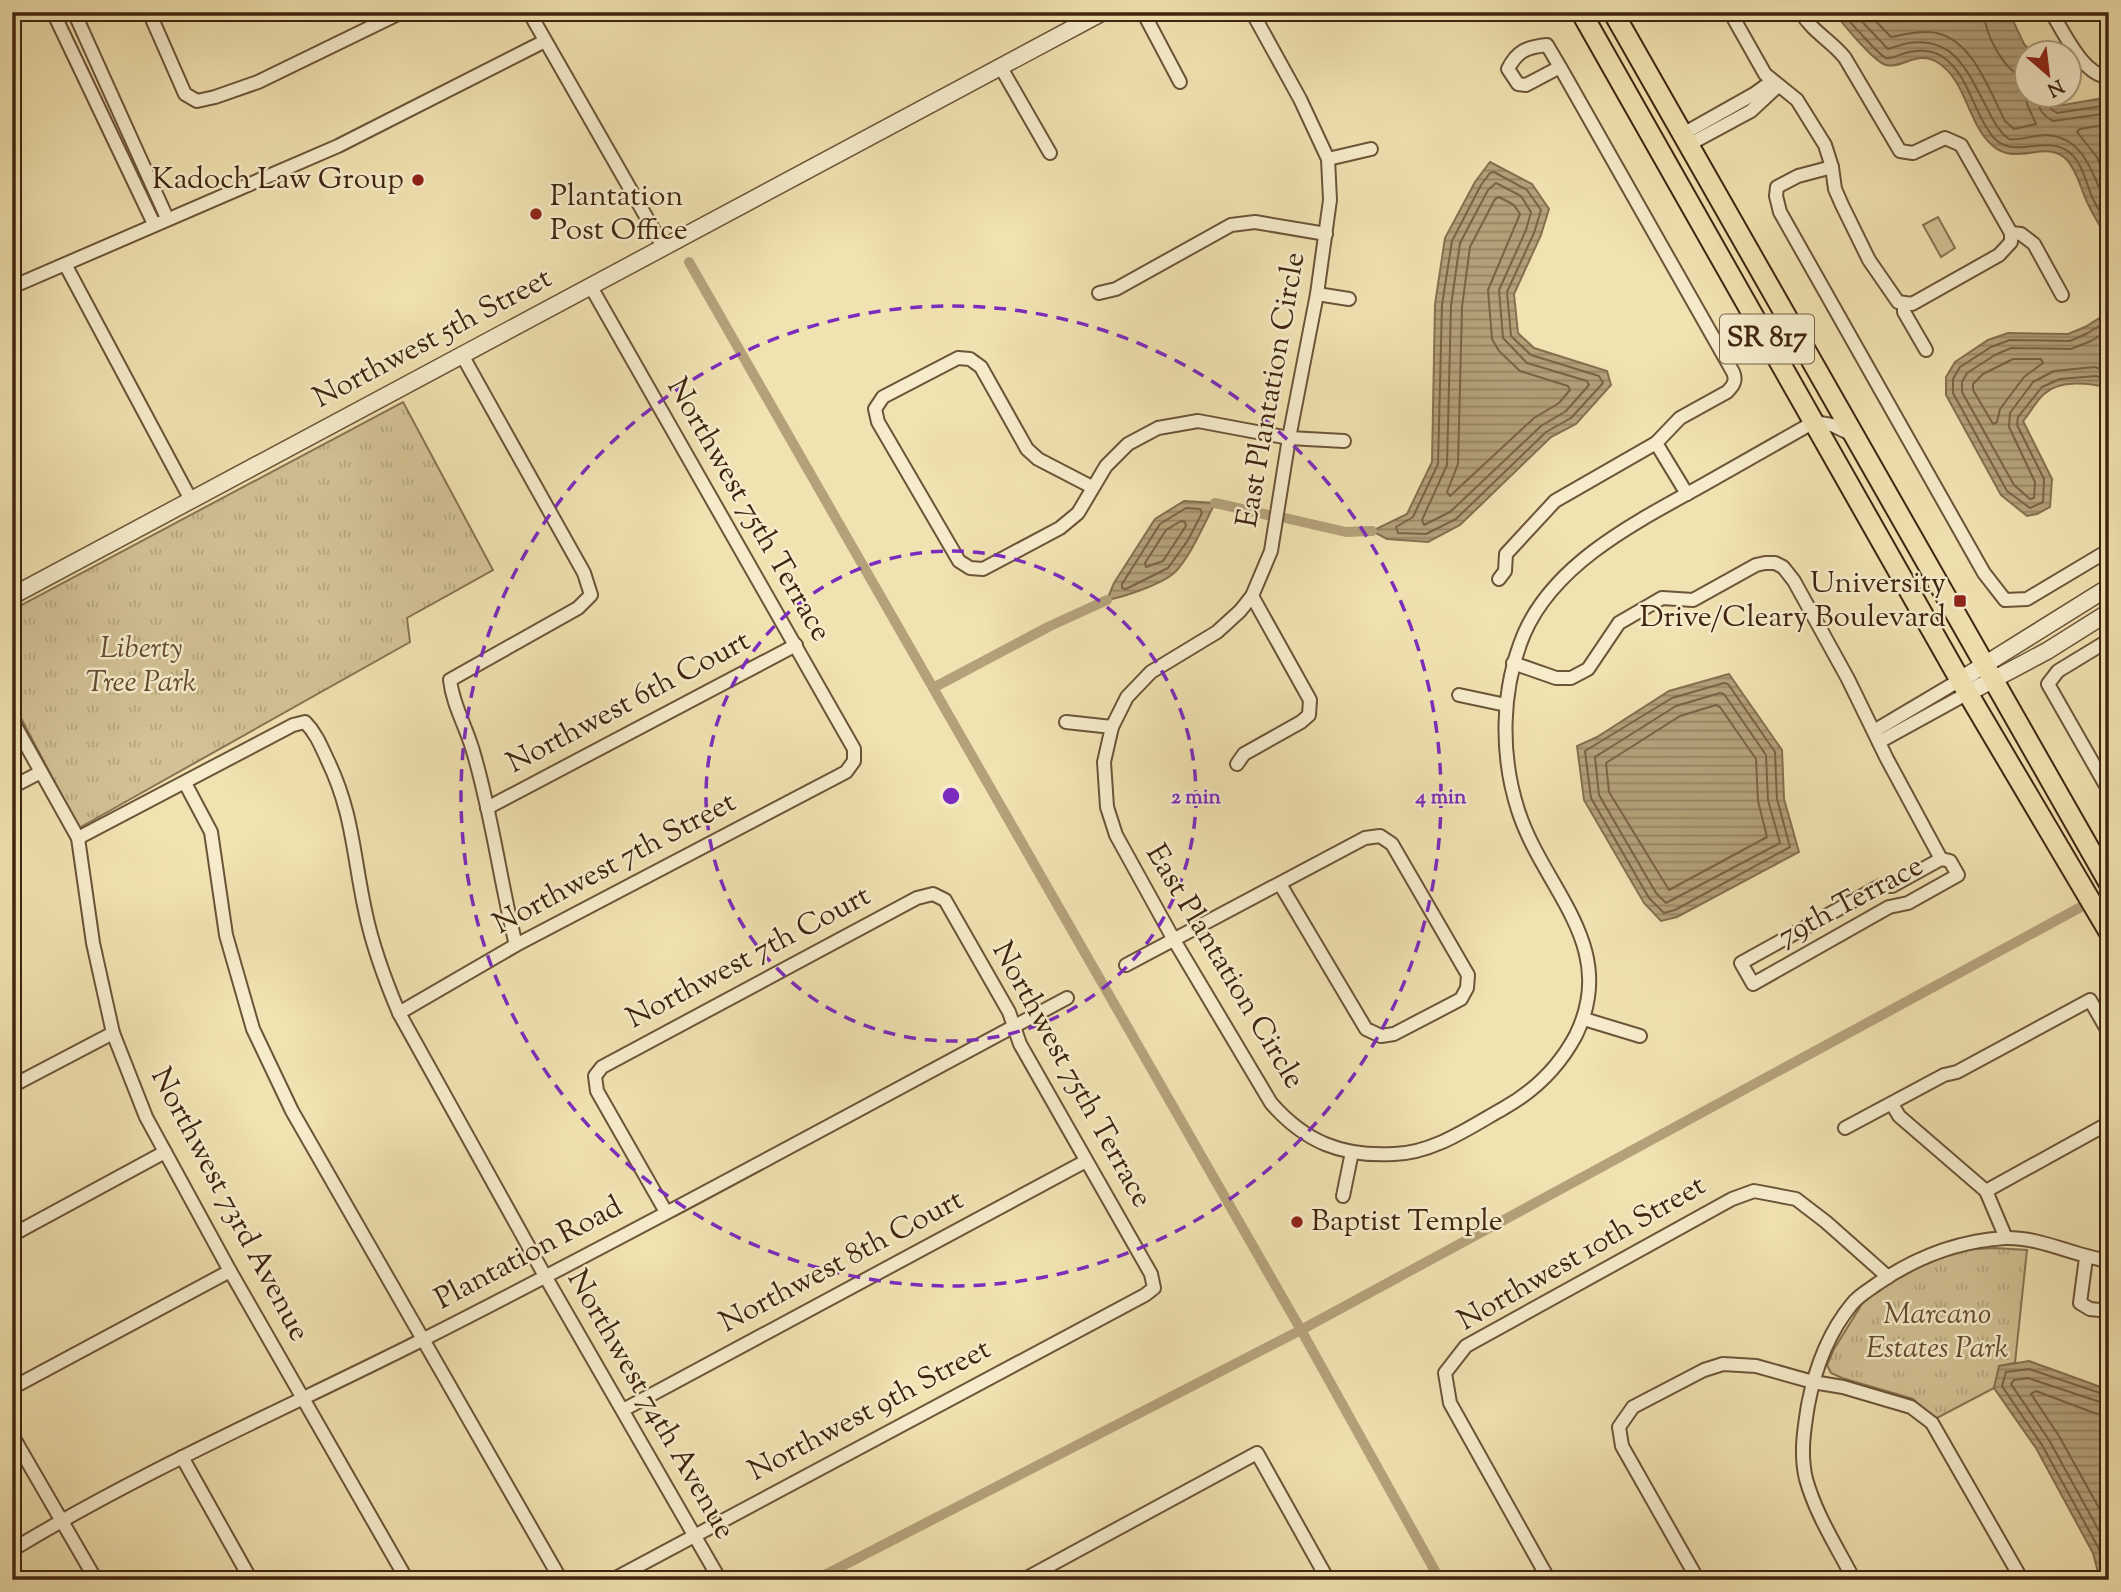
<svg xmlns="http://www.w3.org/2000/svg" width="2121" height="1592" font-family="'Sorts Mill Goudy',serif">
  <defs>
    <pattern id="park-tufts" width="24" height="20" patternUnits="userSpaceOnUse" patternTransform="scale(1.75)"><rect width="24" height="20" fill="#d3c295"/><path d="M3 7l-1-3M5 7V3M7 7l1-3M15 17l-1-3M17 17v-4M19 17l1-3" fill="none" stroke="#b6a77f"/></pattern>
    <pattern id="water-rules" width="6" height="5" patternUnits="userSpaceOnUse" patternTransform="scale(1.75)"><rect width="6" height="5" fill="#b4a17a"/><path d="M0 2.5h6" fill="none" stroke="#948362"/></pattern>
  </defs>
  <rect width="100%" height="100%" fill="#f1e2b1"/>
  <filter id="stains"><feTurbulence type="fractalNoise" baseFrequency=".00286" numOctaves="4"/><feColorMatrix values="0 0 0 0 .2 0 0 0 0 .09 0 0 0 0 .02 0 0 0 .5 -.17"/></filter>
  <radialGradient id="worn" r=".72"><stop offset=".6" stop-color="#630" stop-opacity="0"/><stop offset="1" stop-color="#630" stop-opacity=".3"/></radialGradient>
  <path fill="#d3c295" stroke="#897352" stroke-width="2" d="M 1938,217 L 1955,248 L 1941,257 L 1923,225 Z"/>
  <g fill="url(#park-tufts)" stroke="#897352" stroke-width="2">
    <path d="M 403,402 L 493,570 L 407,618 L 410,642 L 79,828 L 12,701 L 12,610 Z"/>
    <path d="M 1995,1248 L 2027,1250 L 2015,1363 L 2000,1366 L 1994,1388 L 1935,1419 L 1913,1399 L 1842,1378 L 1831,1373 L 1827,1365 L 1834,1349 L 1862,1304 L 1898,1272 L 1955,1250 Z"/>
  </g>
  <g fill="url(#water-rules)" stroke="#856f4f" stroke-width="2">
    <path d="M 1834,12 L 2009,12 L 2024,44 L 2031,52 L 2026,52 L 2026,94 L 2051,95 L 2058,106 L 2109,97 L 2109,241 C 2102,229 2094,217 2088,204 C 2081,190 2078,172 2067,160 C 2046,138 2017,167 1993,146 C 1967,124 1967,80 1937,62 C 1917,50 1902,69 1886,65 C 1874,62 1842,23 1834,12 Z"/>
    <path d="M 1490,162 L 1532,184 L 1549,209 L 1541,235 L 1514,294 L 1518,333 L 1534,348 L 1607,371 L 1611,385 L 1576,424 L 1551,437 L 1460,525 L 1428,542 L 1387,539 L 1372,531 L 1407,514 L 1432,462 L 1435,304 L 1445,238 L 1475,182 Z"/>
    <path d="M 2109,312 L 2109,388 C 2090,383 2060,379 2044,394 C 2036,401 2030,413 2023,421 L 2052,479 L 2050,507 L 2037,514 L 2027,516 L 2001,495 L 1946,395 L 1946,377 L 1955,362 L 1988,340 L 2008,333 L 2068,334 L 2085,327 Z"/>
    <path d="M 1184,501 L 1215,503 C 1205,522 1189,560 1173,574 C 1159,585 1124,597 1107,600 L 1114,583 L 1155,519 Z"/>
    <path d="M 1729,674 L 1782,750 L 1784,799 L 1799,852 L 1677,917 L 1661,921 L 1644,903 L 1584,800 L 1577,746 L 1597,737 L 1669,691 Z"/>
    <path d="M 2029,1361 L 2109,1390 L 2109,1580 L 2100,1580 L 2093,1553 L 2036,1448 L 1994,1388 L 1999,1366 Z"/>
  </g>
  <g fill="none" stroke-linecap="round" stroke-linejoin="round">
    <g stroke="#7a6244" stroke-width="2">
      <path d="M 1842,12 C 1848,20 1880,56 1886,58 C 1891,59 1897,56 1902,54 C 1915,50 1931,49 1943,57 C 1970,76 1973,114 1994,138 C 2015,160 2045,134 2069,152 C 2083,163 2086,184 2093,199 C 2098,209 2104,218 2109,227"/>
      <path d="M 1853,12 L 1888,49 C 1895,47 1902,44 1909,43 C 1956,37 1968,73 1987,108 C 1993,120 1998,131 2009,139 C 2022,141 2035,134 2048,135 C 2088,139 2093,180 2109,209"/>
      <path d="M 1867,12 L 1891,37 C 1903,35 1915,31 1929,32 C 1971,34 1989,90 2005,121 L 2014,129 L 2036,124 L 2027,104 L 2026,90"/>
      <path d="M 1984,12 C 1985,35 2004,72 2026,78"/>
      <path d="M 2036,94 C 2037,106 2043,116 2053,121 L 2109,113"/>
      <path d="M 2045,94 L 2051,109 L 2057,113 L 2109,105"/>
      <path d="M 2109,124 L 2080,129 L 2077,132 L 2097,157 L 2109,186"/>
      <path d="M 1494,172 L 1527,190 L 1541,210 L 1534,233 L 1507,292 L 1511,336 L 1531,355 L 1599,376 L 1603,383 L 1571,418 L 1546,432 L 1456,519 L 1426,534 L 1398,533 L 1396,527 L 1413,517 L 1438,464 L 1442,305 L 1452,241 L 1481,185 L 1490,173 Z"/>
      <path d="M 1496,183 L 1521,196 L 1531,212 L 1526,230 L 1499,290 L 1503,338 L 1527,363 L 1587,381 L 1589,385 L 1566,411 L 1541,426 L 1450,512 L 1424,525 L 1422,520 L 1447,465 L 1451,306 L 1460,243 L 1488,190 Z"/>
      <path d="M 1499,197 L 1514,205 L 1520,214 L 1488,290 L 1492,339 L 1499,351 L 1520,371 L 1568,386 L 1570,390 L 1559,403 L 1534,418 L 1450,496 L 1447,492 L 1458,464 L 1462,307 L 1470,247 L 1495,199 Z"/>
      <path d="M 2109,320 L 2088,333 L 2070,341 L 2010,340 L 1991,347 L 1960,367 L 1953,379 L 1953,393 L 2007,491 L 2030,508 L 2043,502 L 2044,479 L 2017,425 L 2018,417 L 2042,387 L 2060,379 L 2096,376 L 2109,381"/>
      <path d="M 2109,330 L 2091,341 L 2071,349 L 2011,348 L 1995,355 L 1967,373 L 1962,382 L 1962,392 L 2014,485 L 2030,499 L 2034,498 L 2035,482 L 2009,427 L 2010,413 L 2033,382 L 2054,371 L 2095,367 L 2109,372"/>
      <path d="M 2013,359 L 2041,359 L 2043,363 L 2024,377 L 2000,409 L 1997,422 L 1993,424 L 1973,390 L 1973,384 L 1983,374 Z"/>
      <path d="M 1186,508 L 1200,509 L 1202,513 L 1188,540 L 1168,568 L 1126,589 L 1122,588 L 1122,584 L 1160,524 Z"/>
      <path d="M 1181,521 L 1185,522 L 1186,526 L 1163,561 L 1146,567 L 1145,563 L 1166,530 Z"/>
      <path d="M 1724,683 L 1728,684 L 1775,752 L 1777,799 L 1790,847 L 1675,910 L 1664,913 L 1649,898 L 1591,798 L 1585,751 L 1672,698 Z"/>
      <path d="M 1720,693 L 1724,694 L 1766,755 L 1768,800 L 1780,843 L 1666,903 L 1656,893 L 1599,795 L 1595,757 L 1676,706 Z"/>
      <path d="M 1716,705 L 1720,707 L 1756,759 L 1758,801 L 1767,837 L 1669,890 L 1609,792 L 1606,763 L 1680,716 Z"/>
      <path d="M 2109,1405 L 2028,1378 L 2014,1380 L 2011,1384 L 2049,1440 L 2109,1549"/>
      <path d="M 2109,1416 L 2097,1414 L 2036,1391 L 2031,1394 L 2059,1436 L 2109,1526"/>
      <path d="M 2106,1580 L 2099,1549 L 2042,1445 L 2002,1386 L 2006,1372 L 2029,1369 L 2109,1396"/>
    </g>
    <g stroke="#b4a17a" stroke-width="10">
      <path d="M 689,262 L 1301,1330 L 1440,1580"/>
      <path d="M 1215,503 L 1268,515"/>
      <path d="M 1285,518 L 1346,532 L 1372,531"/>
      <path d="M 933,688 L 1050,626 L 1107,600"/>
      <path d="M 815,1580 L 1301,1330 L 2079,908"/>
    </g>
    <defs>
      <g id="minor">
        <path d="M 53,12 L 154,224"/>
        <path d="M 74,12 L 167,218"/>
        <path d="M 149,12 L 185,94 L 197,101 L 215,97 L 258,82 L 402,12"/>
        <path d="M 529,12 L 664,248"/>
        <path d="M 1143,12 L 1180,82"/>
        <path d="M 1730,12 L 1765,74 L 1797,100 L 1825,145 L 1832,167 L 1835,189 L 1842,205 L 1869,260 L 1898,302 L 1912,304 L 1999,255 L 2011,242 L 2011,233 L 1961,145 L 1945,138 L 1913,153 L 1900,151 L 1845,58 C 1832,41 1812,32 1801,12"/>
        <path d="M 2051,12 C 2064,32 2083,76 2109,77"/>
        <path d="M 1000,66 L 1050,153"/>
        <path d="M 1683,134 L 1754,94 L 1772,81"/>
        <path d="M 1688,145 L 1751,111 L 1778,86"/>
        <path d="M 1328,159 L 1371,149"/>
        <path d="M 1832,167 L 1798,176 L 1777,187 L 1776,196 L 1780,212 L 1984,573 L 2005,600 L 2027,599 L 2109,550"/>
        <path d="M 2011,233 L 2021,234 L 2034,244 L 2062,295"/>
        <path d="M 66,266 L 191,500"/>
        <path d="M 12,287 L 338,146 L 545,41"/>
        <path d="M 1099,293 L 1116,289 L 1231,225 L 1255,222 L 1326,234"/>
        <path d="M 1317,294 L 1349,299"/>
        <path d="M 1904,304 L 1904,312 L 1926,350"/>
        <path d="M 462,355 L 584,573 L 591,595 L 578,608 L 450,680 C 453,706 466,726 473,751 C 492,814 500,881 516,945"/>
        <path d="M 1656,443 L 1687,494"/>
        <path d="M 1092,487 L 1038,459 L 1027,449 L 981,367 L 970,359 L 958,358 L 883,397 L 875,409 L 878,422 L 959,561 L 970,568 L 983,569 L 1060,528 L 1078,513 L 1106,466 L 1128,444 L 1158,428 L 1198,421 L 1289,438 L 1344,441"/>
        <path d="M 1499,579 L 1505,571 L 1506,554 L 1555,501 L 1656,443 L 1680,418 L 1727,392 C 1733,386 1737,381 1733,372 L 1560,67 L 1547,45 C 1527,47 1517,51 1508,69 L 1518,84 L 1526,85 L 1560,67"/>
        <path d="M 2109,640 L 2058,671 L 2048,684 L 2109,791"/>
        <path d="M 1513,663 L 1556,678 L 1571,678 L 1588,669 L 1619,623 L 1662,598 L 1693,600 L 1756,565 L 1765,563 L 1775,563 L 1783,567 L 1794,581 L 1848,679 L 1887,759 L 1941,859"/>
        <path d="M 1459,695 L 1506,705"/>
        <path d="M 12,720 L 78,838 L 93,943 L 113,1033 L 146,1117 L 230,1271 L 407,1580"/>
        <path d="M 1066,722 L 1112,727 L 1104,762 L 1107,807 L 1116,835 L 1174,940 L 1271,1103 C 1305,1142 1342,1157 1394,1154 C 1434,1153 1470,1127 1504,1108 C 1536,1090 1559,1067 1576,1035 C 1620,945 1543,889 1518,810 C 1500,754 1501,689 1524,634 C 1555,562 1638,521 1703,485 C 1740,464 1777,443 1814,422 L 1832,425 L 1851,434"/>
        <path d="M 1112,727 L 1127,697 L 1151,672 L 1217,632 L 1240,611 L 1252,596 L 1271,551 L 1289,438 L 1317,294 L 1330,200 L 1328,159 L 1300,99 L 1252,12"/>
        <path d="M 1874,731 L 1960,680"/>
        <path d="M 1879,742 L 1968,693"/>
        <path d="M 1237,764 L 1244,754 L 1301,722 L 1309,715 L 1310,700 L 1252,596"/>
        <path d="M 185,783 L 211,832 L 226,935 L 253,1029 L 292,1111 L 561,1580"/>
        <path d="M 12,787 L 41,772"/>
        <path d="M 487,808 L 796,645"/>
        <path d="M 78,838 L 293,725 L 305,722 C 316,733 321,746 327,759 C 353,812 353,855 365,910 C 372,945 385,980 399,1013 L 545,1276 L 720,1580"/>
        <path d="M 1941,859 L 1950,861 L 1958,875 L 1908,903 L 1889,907 L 1753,984 L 1741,963 L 1880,886 L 1892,886 Z"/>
        <path d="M 1126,965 L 1365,838 L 1380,836 L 1392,844 L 1468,975 L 1467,988 L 1461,999 L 1394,1034 L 1381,1036 L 1366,1029 L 1280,884"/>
        <path d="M 399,1013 L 516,945 L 846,772 L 854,761 L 854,749 L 591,287"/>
        <path d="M 1584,1019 L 1640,1036"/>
        <path d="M 12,1086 L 113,1033"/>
        <path d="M 1892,1104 L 1899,1116 L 1986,1191 L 2006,1238"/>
        <path d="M 1845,1128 L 1944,1075 L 1957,1072 L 2090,1000 L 2109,1033"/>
        <path d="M 1986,1191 L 2109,1123"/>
        <path d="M 1343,1196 L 1352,1152"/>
        <path d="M 12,1235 L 165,1152"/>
        <path d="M 2086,1258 L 2080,1303 L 2090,1309 L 2109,1311"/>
        <path d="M 12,1388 L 230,1271"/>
        <path d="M 623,1410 L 1086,1161"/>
        <path d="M 12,1435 L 96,1580"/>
        <path d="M 182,1457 L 251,1580"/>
        <path d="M 12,1550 C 144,1470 285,1409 422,1340 C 639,1230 852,1113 1067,998"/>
        <path d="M 612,1580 L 1145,1295 L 1154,1288 L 1151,1274 L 1020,1044 L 1009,1012 L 945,900 L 933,894 L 917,898 L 602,1067 L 595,1076 L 597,1091 L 666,1212"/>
        <path d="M 1023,1580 L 1257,1453 L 1328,1580"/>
        <path d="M 1549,1580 L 1450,1403 L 1445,1373 L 1466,1346 L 1732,1199 L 1754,1191 L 1796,1199 L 1826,1222 L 1888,1277"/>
        <path d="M 1698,1580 L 1622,1446 L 1619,1427 L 1633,1407 L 1704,1370 L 1723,1364 L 1756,1366 L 1813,1382 L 1843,1387 L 1911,1407 L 1932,1423 L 2022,1580"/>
        <path d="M 1854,1580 C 1837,1547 1816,1515 1806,1479 C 1800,1454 1804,1430 1808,1405 C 1815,1369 1828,1333 1852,1304 C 1858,1296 1869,1290 1877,1284 C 1916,1257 1957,1241 2005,1238 C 2041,1237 2074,1256 2109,1261"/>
      </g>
      <g id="tertiary">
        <path d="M 12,596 L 1103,12"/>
        <path d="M 1960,680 L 2109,587"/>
        <path d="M 1968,693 L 2047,651 L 2109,612"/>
      </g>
      <g id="primary">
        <path d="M 1581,12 L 1960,680 L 2109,932"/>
        <path d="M 1613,12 L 2109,883"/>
      </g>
    </defs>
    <use href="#minor" stroke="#6c5438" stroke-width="16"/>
    <use href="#tertiary" stroke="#6c5438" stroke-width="19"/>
    <use href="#primary" stroke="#3f240f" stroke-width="23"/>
    <use href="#minor" stroke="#f6eccc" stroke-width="12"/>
    <use href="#tertiary" stroke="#f6eccc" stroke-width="16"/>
    <use href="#primary" stroke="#f1e2b1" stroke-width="19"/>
  </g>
  <g fill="none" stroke="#7b2cbf" stroke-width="3.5" stroke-dasharray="12 9">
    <circle cx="951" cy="796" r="245"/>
    <circle cx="951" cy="796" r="490"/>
  </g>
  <g fill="#8f2418" stroke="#f6eccc" stroke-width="2.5">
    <circle cx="418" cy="180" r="7"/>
    <circle cx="536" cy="214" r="7"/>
    <rect x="1953" y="594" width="14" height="14" rx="3.5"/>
    <circle cx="1297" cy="1222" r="7"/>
  </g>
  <g text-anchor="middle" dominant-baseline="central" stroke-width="5" stroke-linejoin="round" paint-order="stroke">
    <rect fill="#f6eccc" stroke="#766048" stroke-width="2" x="1720" y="314.5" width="94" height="49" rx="5"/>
    <g font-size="28" font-weight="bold" fill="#3f240f">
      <text x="1767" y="339">SR 817</text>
    </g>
    <g font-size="30" fill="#3f240f" stroke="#f6eccc" text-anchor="end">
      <text x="404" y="180">Kadoch Law Group</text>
      <text x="550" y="197" text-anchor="start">Plantation<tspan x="550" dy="34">Post Office</tspan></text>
      <text x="1946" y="584">University<tspan x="1946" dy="34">Drive/Cleary Boulevard</tspan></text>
      <text x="1311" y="1222" text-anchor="start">Baptist Temple</text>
    </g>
    <g font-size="30" fill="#3f240f" stroke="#f6eccc">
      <text transform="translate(433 339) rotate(-28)">Northwest 5th Street</text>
      <text transform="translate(1272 390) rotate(-80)">East Plantation Circle</text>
      <text transform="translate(748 510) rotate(60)">Northwest 75th Terrace</text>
      <text transform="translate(629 703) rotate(-28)">Northwest 6th Court</text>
      <text transform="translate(615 864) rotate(-28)">Northwest 7th Street</text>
      <text transform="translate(1851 902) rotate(-28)">79th Terrace</text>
      <text transform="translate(749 958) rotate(-28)">Northwest 7th Court</text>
      <text transform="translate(1224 967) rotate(59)">East Plantation Circle</text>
      <text transform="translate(1071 1075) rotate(61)">Northwest 75th Terrace</text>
      <text transform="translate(229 1205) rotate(62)">Northwest 73rd Avenue</text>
      <text transform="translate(529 1254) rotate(-28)">Plantation Road</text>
      <text transform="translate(1582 1254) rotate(-30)">Northwest 10th Street</text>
      <text transform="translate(842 1262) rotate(-28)">Northwest 8th Court</text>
      <text transform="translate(650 1405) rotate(60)">Northwest 74th Avenue</text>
      <text transform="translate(870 1411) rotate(-28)">Northwest 9th Street</text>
    </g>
    <g font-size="30" font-style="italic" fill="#644c30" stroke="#f6eccc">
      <text x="141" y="649">Liberty<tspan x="141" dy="34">Tree Park</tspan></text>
      <text x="1937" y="1315">Marcano<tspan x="1937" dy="34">Estates Park</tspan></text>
    </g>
  </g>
  <circle cx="951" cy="796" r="10" fill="#7b2cbf" stroke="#f6eccc" stroke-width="3.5"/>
  <g font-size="21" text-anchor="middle" font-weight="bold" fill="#7b2cbf" stroke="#f6eccc" stroke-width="5" stroke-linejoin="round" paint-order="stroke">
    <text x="1196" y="803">2 min</text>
    <text x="1441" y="803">4 min</text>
  </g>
  <rect width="2121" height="1592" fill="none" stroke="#f1e2b1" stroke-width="42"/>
  <rect x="14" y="14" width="2093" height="1564" fill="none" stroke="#3f240f" stroke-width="3.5"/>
  <rect x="21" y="21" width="2079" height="1550" fill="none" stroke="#3f240f" stroke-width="2"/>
  <g transform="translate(2048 74) rotate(152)"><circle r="33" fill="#f6eccc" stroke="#ad9c80" stroke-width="2"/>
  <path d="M0-5L12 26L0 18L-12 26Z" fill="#8f2418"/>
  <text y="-10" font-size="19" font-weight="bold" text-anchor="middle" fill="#3f240f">N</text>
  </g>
  <rect width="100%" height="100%" filter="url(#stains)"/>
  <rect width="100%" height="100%" fill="url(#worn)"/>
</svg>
